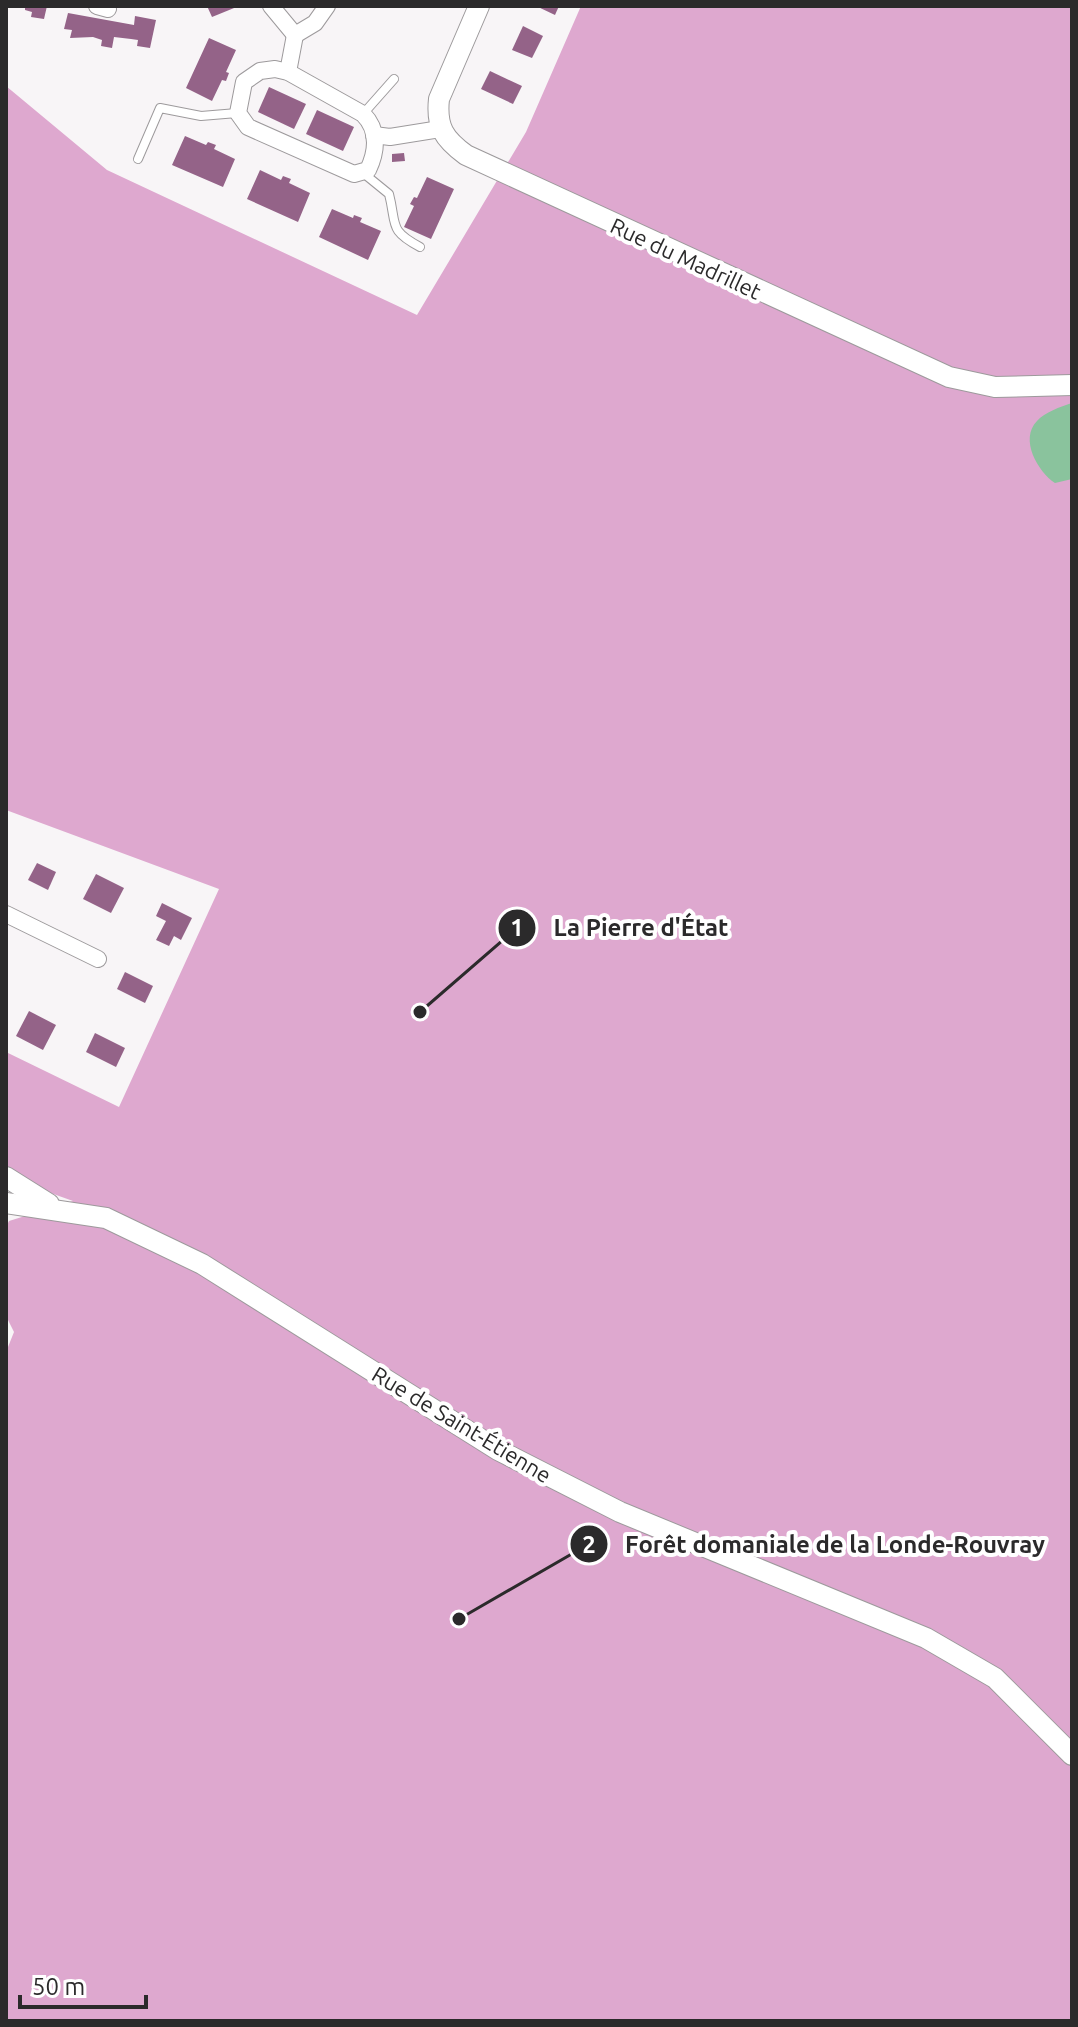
<svg xmlns="http://www.w3.org/2000/svg" width="1078" height="2027" font-family="Ubuntu,sans-serif">
  <rect width="100%" height="100%" fill="#f8f5f7"/>
  <path fill="#dea8cf" d="M 581,6 L 1072,6 L 1072,2021 L 6,2021 L 6,1352 L 14,1332 L 6,1316 L 6,1227 L 9,1221 L 73,1201 L 31,1186 L 6,1166 L 6,1052 L 119,1107 L 219,889 L 6,810 L 6,86 L 107,170 L 417,315 L 526,132 Z"/>
  <path fill="#8ac39d" d="M 1072,403 L 1072,479 L 1055,483 C 1038,472 1019,439 1037,421 C 1045,412 1060,407 1072,403 Z"/>
  <g fill="#946388">
    <path d="M 25,6 L 47,6 L 44,19 L 31,17 L 32,12 L 25,10 Z"/>
    <path d="M 207,6 L 239,6 L 212,17 Z"/>
    <path d="M 536,6 L 559,6 L 555,15 Z"/>
    <path d="M 68,13 L 134,25 L 135,16 L 156,20 L 150,48 L 137,46 L 138,40 L 131,39 L 114,37 L 112,48 L 101,46 L 102,40 L 93,37 L 70,38 L 72,30 L 64,29 Z"/>
    <path d="M 523,26 L 543,36 L 532,58 L 512,50 Z"/>
    <path d="M 209,38 L 236,50 L 226,72 L 229,73 L 226,81 L 222,80 L 212,101 L 186,88 Z"/>
    <path d="M 490,71 L 522,86 L 513,104 L 481,89 Z"/>
    <path d="M 269,87 L 306,104 L 294,129 L 258,112 Z"/>
    <path d="M 317,110 L 354,127 L 343,151 L 306,134 Z"/>
    <path d="M 185,136 L 206,145 L 208,142 L 216,145 L 214,149 L 235,159 L 223,187 L 172,165 Z"/>
    <path d="M 404,153 L 405,161 L 392,162 L 392,154 Z"/>
    <path d="M 260,170 L 281,180 L 283,176 L 291,179 L 289,183 L 310,193 L 298,222 L 247,199 Z"/>
    <path d="M 427,177 L 454,189 L 431,239 L 404,227 L 414,206 L 410,204 L 414,197 L 417,198 Z"/>
    <path d="M 332,209 L 353,218 L 354,215 L 362,218 L 360,222 L 381,231 L 368,260 L 319,237 Z"/>
    <path d="M 37,863 L 56,872 L 48,890 L 28,880 Z"/>
    <path d="M 96,874 L 124,888 L 111,913 L 83,899 Z"/>
    <path d="M 162,903 L 192,918 L 181,940 L 174,936 L 169,946 L 156,940 L 166,921 L 156,916 Z"/>
    <path d="M 125,972 L 153,986 L 145,1003 L 117,989 Z"/>
    <path d="M 29,1011 L 56,1025 L 43,1050 L 16,1036 Z"/>
    <path d="M 95,1033 L 125,1048 L 116,1067 L 86,1052 Z"/>
  </g>
  <g fill="none" stroke-linecap="round" stroke-linejoin="round">
    <defs>
      <g id="service">
        <path d="M 363,114 L 394,79"/>
        <path d="M 138,159 L 160,108 L 201,116 L 237,113"/>
        <path d="M 362,172 L 389,194 C 397,225 388,230 420,247"/>
      </g>
      <g id="minor">
        <path d="M 97,6 L 108,9"/>
        <path d="M 271,6 L 295,35"/>
        <path d="M 295,35 L 315,23 L 327,6"/>
        <path d="M 275,69 L 288,72 L 363,114 C 379,130 377,151 368,170 L 354,174 L 248,127 L 238,113 L 244,82 L 260,71 Z"/>
        <path d="M 288,72 L 295,35"/>
        <path d="M 374,135 L 390,137 L 440,129"/>
        <path d="M 6,914 L 98,959"/>
      </g>
      <g id="tertiary">
        <path d="M 479,6 L 439,99 C 436,127 444,139 466,155 L 949,377 L 995,387 L 1072,385"/>
        <path d="M 6,1177 L 49,1204"/>
        <path d="M 6,1203 L 106,1218 L 202,1264 L 498,1450 L 620,1512 L 926,1638 L 995,1678 L 1072,1755"/>
      </g>
    </defs>
    <use href="#service" stroke="#9d9a9c" stroke-width="10"/>
    <use href="#minor" stroke="#9d9a9c" stroke-width="18"/>
    <use href="#tertiary" stroke="#9d9a9c" stroke-width="22"/>
    <use href="#service" stroke="#fff" stroke-width="8"/>
    <use href="#minor" stroke="#fff" stroke-width="16"/>
    <use href="#tertiary" stroke="#fff" stroke-width="20"/>
  </g>
  <g text-anchor="middle" dominant-baseline="central" stroke-width="8" stroke-linejoin="round" paint-order="stroke">
    <g font-size="22" fill="#2b2a2b" stroke="#fff">
      <text transform="translate(686 258) rotate(25)">Rue du Madrillet</text>
      <text transform="translate(462 1424) rotate(31)">Rue de Saint-Étienne</text>
    </g>
  </g>
  <path fill="none" stroke="#2b2a2b" stroke-width="3" d="M420 1012L517 928M459 1619L589 1544"/>
  <g fill="#2b2a2b" stroke="#fff" stroke-width="3">
    <circle cx="420" cy="1012" r="8"/>
    <circle cx="459" cy="1619" r="8"/>
    <circle cx="517" cy="928" r="20"/>
    <circle cx="589" cy="1544" r="20"/>
  </g>
  <g font-size="24" text-anchor="middle" font-weight="bold" fill="#fff">
    <text x="517" y="936">1</text>
    <text x="589" y="1553">2</text>
  </g>
  <g font-size="24" text-anchor="middle" font-weight="bold" fill="#2b2a2b" stroke="#fff" stroke-width="8" stroke-linejoin="round" paint-order="stroke">
    <text x="641" y="936">La Pierre d'État</text>
    <text x="835" y="1553">Forêt domaniale de la Londe-Rouvray</text>
  </g>
  <rect width="1078" height="2027" fill="none" stroke="#2b2a2b" stroke-width="16"/>
  <path d="M20 1995v12h126v-12" fill="none" stroke="#2b2a2b" stroke-width="4"/>
  <text x="32" y="1995" font-size="24" fill="#2b2a2b" stroke="#ffffff" stroke-width="6" paint-order="stroke">50 m</text>
</svg>
